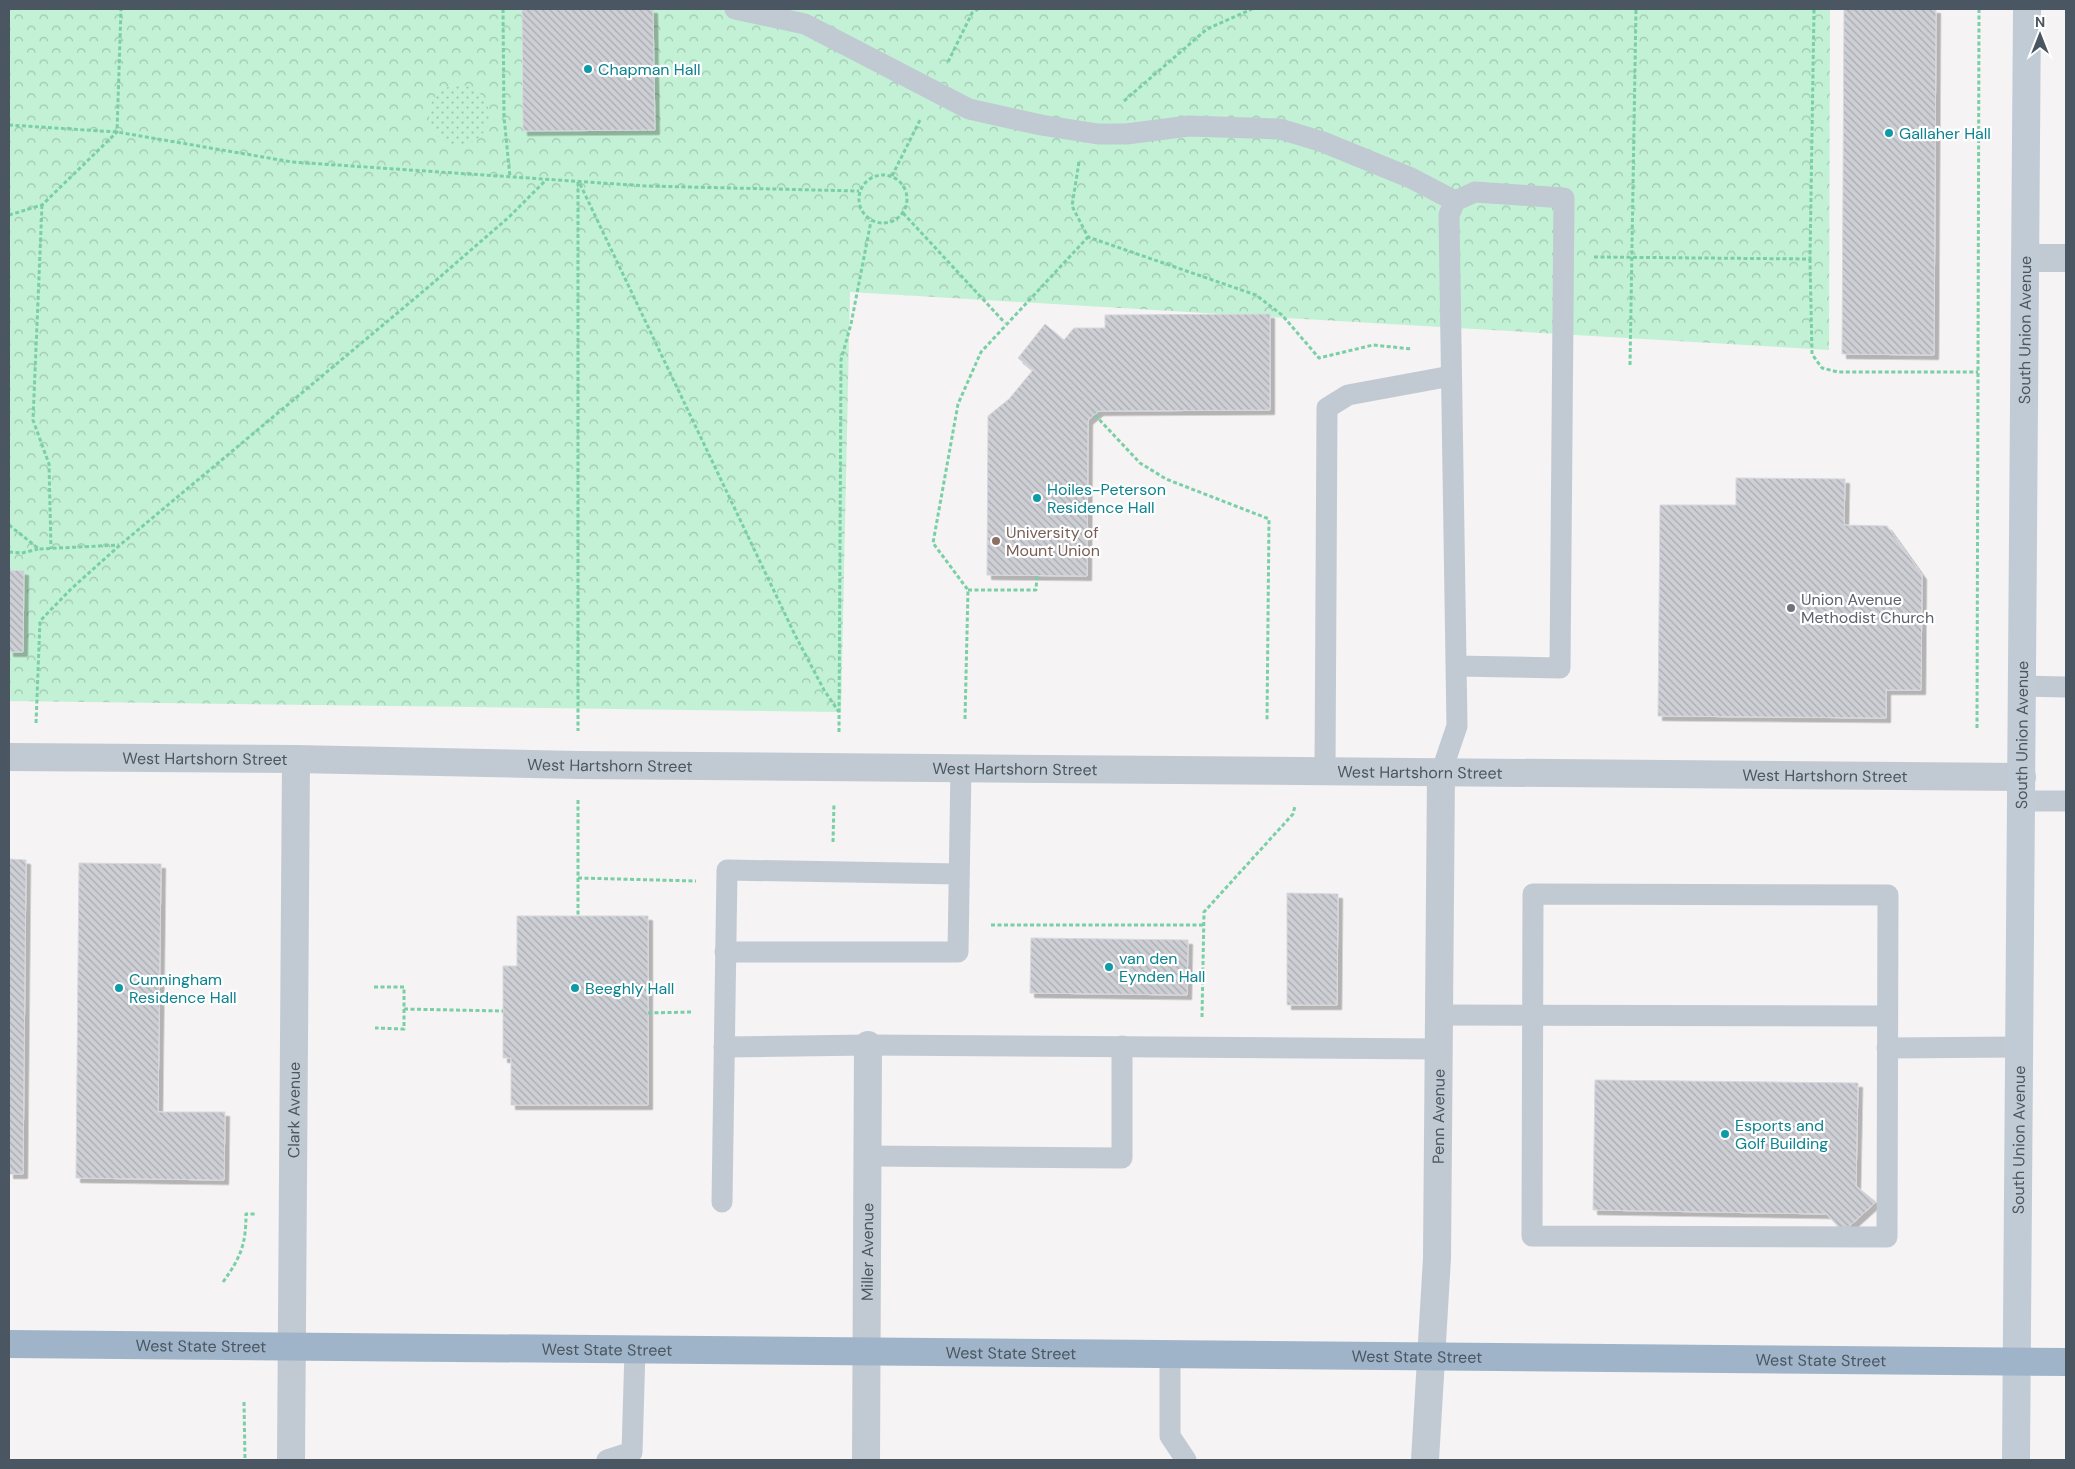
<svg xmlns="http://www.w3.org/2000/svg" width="2075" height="1469" font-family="'DM Sans',sans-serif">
  <defs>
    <pattern id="park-crowns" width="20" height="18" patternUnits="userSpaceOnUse" patternTransform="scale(1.25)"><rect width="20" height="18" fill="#c3f1d5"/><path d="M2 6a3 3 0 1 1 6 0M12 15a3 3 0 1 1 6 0" fill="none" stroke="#a0c6b0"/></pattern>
    <pattern id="garden-dots" width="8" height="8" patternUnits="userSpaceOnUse" patternTransform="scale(1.25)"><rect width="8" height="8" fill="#c3f1d5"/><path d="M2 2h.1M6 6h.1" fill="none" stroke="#a0c6b0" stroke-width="1.8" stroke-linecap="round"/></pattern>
    <pattern id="building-back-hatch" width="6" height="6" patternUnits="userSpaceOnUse" patternTransform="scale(1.25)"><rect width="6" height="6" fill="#cdcfd5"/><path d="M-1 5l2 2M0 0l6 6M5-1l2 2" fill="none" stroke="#a8abb0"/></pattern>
    <filter id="shadow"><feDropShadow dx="4.5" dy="4.5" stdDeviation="0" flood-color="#0004"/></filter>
  </defs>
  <rect width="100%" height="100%" fill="#f5f3f3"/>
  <path fill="url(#park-crowns)" d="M 9,9 L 1830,9 L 1829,350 L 850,292 L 841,712 L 9,701 Z"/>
  <circle fill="url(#garden-dots)" cx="459" cy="115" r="30"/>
  <g fill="url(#building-back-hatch)" stroke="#d7d9de" filter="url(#shadow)">
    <path d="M 522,9 L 653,9 L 655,130 L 523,131 Z"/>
    <path d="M 1844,9 L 1936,9 L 1934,355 L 1842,354 Z"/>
    <path d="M 1270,314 L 1270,410 L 1099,411 L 1088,420 L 1087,576 L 987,575 L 988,416 L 1009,399 L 1033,370 L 1018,358 L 1045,324 L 1064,340 L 1074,328 L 1105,328 L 1105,315 Z"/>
    <path d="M 1736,478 L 1845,479 L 1844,525 L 1887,526 L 1922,575 L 1921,690 L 1886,690 L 1886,718 L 1658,716 L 1660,505 L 1736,505 Z"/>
    <path d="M 9,570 L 24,571 L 23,652 L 9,652 Z"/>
    <path d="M 9,859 L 26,860 L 23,1174 L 9,1174 Z"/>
    <path d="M 79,863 L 161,864 L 158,1112 L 225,1112 L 224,1180 L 76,1178 Z"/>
    <path d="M 1287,893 L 1338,894 L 1337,1005 L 1287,1005 Z"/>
    <path d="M 517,916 L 648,916 L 648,1105 L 511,1105 L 511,1058 L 503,1058 L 503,966 L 517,966 Z"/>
    <path d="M 1031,938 L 1188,940 L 1187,995 L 1030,993 Z"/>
    <path d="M 1595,1080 L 1858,1083 L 1856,1186 L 1876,1202 L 1843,1232 L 1827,1214 L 1593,1210 Z"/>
  </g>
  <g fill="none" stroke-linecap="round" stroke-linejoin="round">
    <g stroke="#7ad0a6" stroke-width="3" stroke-dasharray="4 2.5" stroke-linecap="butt">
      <path d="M 503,9 L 504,117 L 510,177"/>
      <path d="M 948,62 L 972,13 L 978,9"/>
      <path d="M 1124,101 L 1207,29 L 1252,9"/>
      <path d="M 9,125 L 117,132 L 292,162 L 646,186 L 859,191"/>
      <path d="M 1079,162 L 1072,206 L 1088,237 L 1256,295 L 1282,315 L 1319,358 L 1373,345 L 1412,349"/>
      <circle cx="883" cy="199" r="24"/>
      <path d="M 892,176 L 920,120"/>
      <path d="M 578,182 L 578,731"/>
      <path d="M 580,184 L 795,635 L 824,690 L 839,712"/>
      <path d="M 42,205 L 33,420 L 49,464 L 51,549"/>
      <path d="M 903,213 L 1005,323"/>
      <path d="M 9,215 L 42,205 L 117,132 L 121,9"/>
      <path d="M 1594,257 L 1810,259 L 1814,9"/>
      <path d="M 1810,259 L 1812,354 L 1822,368 L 1838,372 L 1978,372"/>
      <path d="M 1630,365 L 1636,9"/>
      <path d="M 1095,415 L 1140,463 L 1166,479 L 1269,519 L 1267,721"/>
      <path d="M 9,525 L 39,549 L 119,545"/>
      <path d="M 9,552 L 22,553 L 38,549"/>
      <path d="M 968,590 L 1036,590 L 1037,576"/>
      <path d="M 965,719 L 968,590 L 933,543 L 958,404 L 981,352 L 1088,237"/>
      <path d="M 36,723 L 40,621 L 71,589 L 120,545 L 426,289 L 509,217 L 546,180"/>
      <path d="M 1977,728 L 1979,9"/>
      <path d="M 839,732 L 841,360 L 851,324 L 871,221"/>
      <path d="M 578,800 L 578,916"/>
      <path d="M 833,842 L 834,803"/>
      <path d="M 578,878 L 696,881"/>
      <path d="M 991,925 L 1203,925"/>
      <path d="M 374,987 L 404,987 L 404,1029 L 375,1028"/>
      <path d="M 404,1009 L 503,1011"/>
      <path d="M 648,1013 L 692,1012"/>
      <path d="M 1202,1017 L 1204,912 L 1293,814 L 1295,806"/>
      <path d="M 223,1282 C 241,1257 246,1244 246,1214 L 257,1214"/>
      <path d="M 244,1402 L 245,1460"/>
    </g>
    <g stroke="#c1cad2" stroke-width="21">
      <path d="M 735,9 L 805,24 L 969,109 L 1041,125 L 1098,134 L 1126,134 L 1189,126 L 1280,129 L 1323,142 L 1411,178 L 1455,201"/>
      <path d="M 2022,686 L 2066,687"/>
      <path d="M 1325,771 L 1327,408 L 1348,395 L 1451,376"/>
      <path d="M 1441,773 L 1457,726 L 1449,215 L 1455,201 L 1475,192 L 1564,198 L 1560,668 L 1456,666"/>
      <path d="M 2021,801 L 2066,801"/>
      <path d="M 1533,894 L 1888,895 L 1887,1237 L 1532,1236 Z"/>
      <path d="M 725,952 L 958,952 L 961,767"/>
      <path d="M 1439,1015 L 1887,1016"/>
      <path d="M 724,1047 L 868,1045 L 1439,1049"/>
      <path d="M 1887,1048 L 2018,1047"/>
      <path d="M 868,1156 L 1122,1158 L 1122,1046"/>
      <path d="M 722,1202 L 727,870 L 959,874"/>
      <path d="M 1170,1355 L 1170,1436 L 1186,1460"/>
      <path d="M 607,1460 L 632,1452 L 635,1350"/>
    </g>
    <g stroke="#c1cad2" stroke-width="28">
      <path d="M 2026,258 L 2066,258"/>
      <path id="s1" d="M 9,757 L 296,759 L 578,765 L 2022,777"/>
      <path id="s2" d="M 291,1460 L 296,759"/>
      <path id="s3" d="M 866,1460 L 868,1045"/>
      <path id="s4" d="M 1425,1460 L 1437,1258 L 1441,773"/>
    </g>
    <path stroke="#c1cbd6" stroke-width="28" id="s5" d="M 2016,1460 L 2027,9"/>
    <path stroke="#9fb4c9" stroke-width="28" id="s6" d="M 9,1344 L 2066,1362"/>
  </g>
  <g fill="#0f9aa8" stroke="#fff" stroke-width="2">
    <circle cx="588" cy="69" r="5"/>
    <circle cx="1889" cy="133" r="5"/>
    <circle cx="1037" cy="498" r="5"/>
    <circle cx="1109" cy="967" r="5"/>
    <circle cx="119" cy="988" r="5"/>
    <circle cx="575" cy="988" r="5"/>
    <circle cx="1725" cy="1134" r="5"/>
  </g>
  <circle fill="#8d6e63" stroke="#fff" stroke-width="2" cx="996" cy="541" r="5"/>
  <circle fill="#6b7280" stroke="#fff" stroke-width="2" cx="1791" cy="608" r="5"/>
  <g text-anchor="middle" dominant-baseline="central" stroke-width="4.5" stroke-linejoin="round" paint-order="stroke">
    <g font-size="16" fill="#0d838f" stroke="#fff" text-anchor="start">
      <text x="598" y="69">Chapman Hall</text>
      <text x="1899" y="133">Gallaher Hall</text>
      <text x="1047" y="489">Hoiles-Peterson<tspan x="1047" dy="18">Residence Hall</tspan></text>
      <text x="1119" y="958">van den<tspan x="1119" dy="18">Eynden Hall</tspan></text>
      <text x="129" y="979">Cunningham<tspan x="129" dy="18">Residence Hall</tspan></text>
      <text x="585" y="988">Beeghly Hall</text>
      <text x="1735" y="1125">Esports and<tspan x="1735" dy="18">Golf Building</tspan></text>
    </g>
    <g font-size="16" fill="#4a5661" stroke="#fff">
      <text stroke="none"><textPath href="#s5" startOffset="1130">South Union Avenue</textPath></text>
      <text stroke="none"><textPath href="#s5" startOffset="725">South Union Avenue</textPath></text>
      <text stroke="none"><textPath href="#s1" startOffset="196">West Hartshorn Street</textPath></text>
      <text stroke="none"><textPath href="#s1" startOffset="601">West Hartshorn Street</textPath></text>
      <text stroke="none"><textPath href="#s1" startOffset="1006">West Hartshorn Street</textPath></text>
      <text stroke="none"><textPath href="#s1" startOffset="1411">West Hartshorn Street</textPath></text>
      <text stroke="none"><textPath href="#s1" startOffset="1816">West Hartshorn Street</textPath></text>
      <text stroke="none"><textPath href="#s2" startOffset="350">Clark Avenue</textPath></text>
      <text stroke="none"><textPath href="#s4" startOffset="344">Penn Avenue</textPath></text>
      <text stroke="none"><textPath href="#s5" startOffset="320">South Union Avenue</textPath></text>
      <text stroke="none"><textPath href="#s3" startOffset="208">Miller Avenue</textPath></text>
      <text stroke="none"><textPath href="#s6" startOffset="192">West State Street</textPath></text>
      <text stroke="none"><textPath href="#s6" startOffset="598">West State Street</textPath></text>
      <text stroke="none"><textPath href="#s6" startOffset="1002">West State Street</textPath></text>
      <text stroke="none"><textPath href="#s6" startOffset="1408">West State Street</textPath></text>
      <text stroke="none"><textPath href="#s6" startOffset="1812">West State Street</textPath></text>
    </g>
    <g font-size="16" fill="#785e54" stroke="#fff" text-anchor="start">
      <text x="1006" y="532">University of<tspan x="1006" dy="18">Mount Union</tspan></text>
    </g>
    <g font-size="16" fill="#5b616d" stroke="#fff" text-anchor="start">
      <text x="1801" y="599">Union Avenue<tspan x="1801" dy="18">Methodist Church</tspan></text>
    </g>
  </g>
  <rect width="2075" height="1469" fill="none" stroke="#4a5661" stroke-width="20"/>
  <g transform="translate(2040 35)" stroke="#ffffff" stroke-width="4" paint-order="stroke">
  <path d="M0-4L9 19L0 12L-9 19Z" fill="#4a5661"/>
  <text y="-8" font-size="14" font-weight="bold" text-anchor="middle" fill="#4a5661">N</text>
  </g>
</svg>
